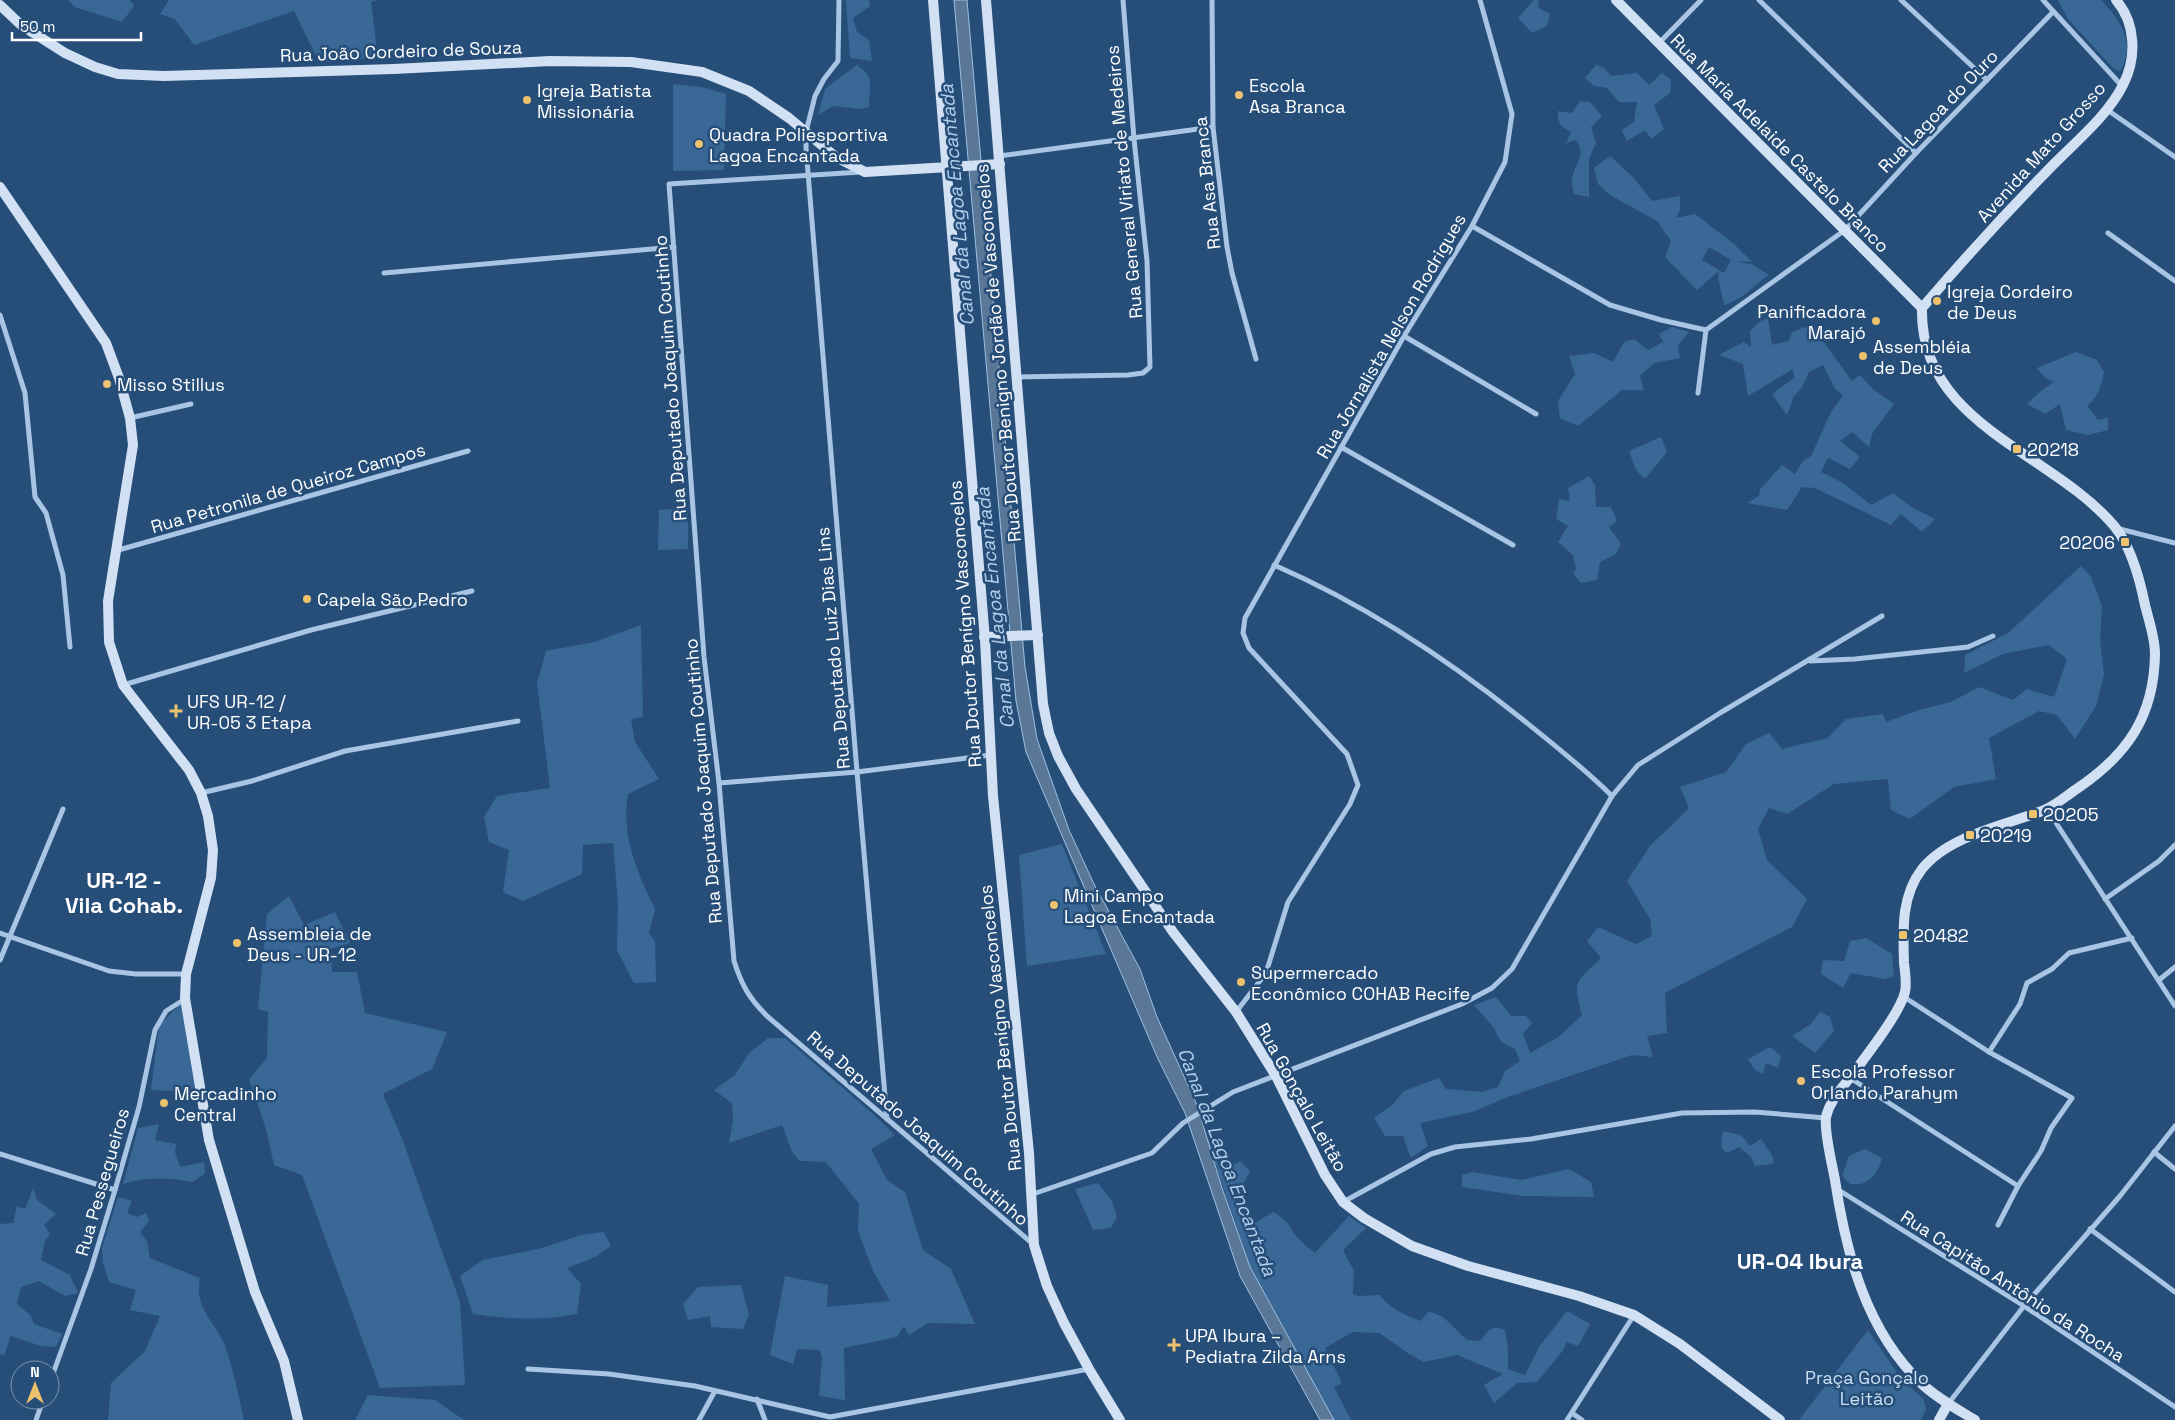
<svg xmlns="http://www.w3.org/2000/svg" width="2175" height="1420" font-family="'Space Grotesk',sans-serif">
  <rect width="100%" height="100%" fill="#264e79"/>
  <g fill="#396896" fill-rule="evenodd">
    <path d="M 68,0 L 130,0 L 134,6 L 122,22 L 75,7 Z"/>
    <path d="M 169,0 L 379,0 L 371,2 L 378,58 L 319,62 L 294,11 L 194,45 L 175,19 L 160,14 Z"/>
    <path d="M 846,0 L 869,0 L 870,6 L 853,18 L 857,32 L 869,40 L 872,61 L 850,58 Z"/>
    <path d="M 1534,0 L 1538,0 L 1539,8 L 1550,14 L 1547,26 L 1532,33 L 1518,18 Z"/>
    <path d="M 2058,0 L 2101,0 C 2120,19 2137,45 2120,71 L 2114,69 L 2068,19 Z"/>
    <path d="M 857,65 C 876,78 869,87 869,107 L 859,109 L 833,106 L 818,115 L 825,89 Z"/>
    <path d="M 1596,65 L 1604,68 L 1611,76 L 1637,73 L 1649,85 L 1662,73 L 1671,80 L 1670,93 L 1654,105 L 1664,129 L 1651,139 L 1645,130 L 1627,141 L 1622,130 L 1634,122 L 1637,102 L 1619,102 L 1607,88 L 1594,86 L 1585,78 Z"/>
    <path d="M 673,84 L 702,87 L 726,94 L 724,170 L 673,171 Z"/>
    <path d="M 1580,101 L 1590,102 L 1602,116 L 1591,127 L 1596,143 L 1589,159 L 1589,197 L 1574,194 C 1573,191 1572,186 1572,182 C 1572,166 1588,156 1576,140 L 1566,143 L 1571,132 C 1561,127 1557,123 1558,111 L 1572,113 Z"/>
    <path d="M 1610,156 L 1633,177 L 1652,201 L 1680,196 L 1680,210 L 1676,218 L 1695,214 L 1734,244 L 1752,262 L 1736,261 L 1753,265 L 1769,275 C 1754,285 1741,301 1724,305 L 1718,277 L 1719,271 L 1697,290 L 1665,257 L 1671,241 L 1657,221 L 1610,195 L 1598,184 L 1594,168 ZM 1709,247 L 1731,260 L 1724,273 L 1702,260 Z"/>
    <path d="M 1768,318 L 1772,345 L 1789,341 L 1792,332 L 1811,325 L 1852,381 L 1860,375 L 1873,389 L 1894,404 L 1872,434 L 1869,447 L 1852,432 L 1840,441 L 1860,457 L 1850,469 L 1828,458 L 1821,472 L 1843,483 L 1871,505 L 1893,493 L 1913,508 L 1935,519 L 1922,532 L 1901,514 L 1891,525 L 1815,488 L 1802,487 L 1787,510 L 1747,503 L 1759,496 L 1760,489 L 1782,465 L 1795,474 L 1803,461 L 1811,456 L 1831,412 L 1843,395 L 1835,389 L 1823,365 L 1809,372 L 1801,389 L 1794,396 L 1787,415 L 1772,394 L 1794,378 L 1793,369 L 1748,396 L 1743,364 L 1719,355 L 1744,342 L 1751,347 L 1750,331 L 1759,322 Z"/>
    <path d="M 1672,327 L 1689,332 L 1678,345 L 1680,358 L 1654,363 L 1640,376 L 1644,390 L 1622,390 L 1578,426 L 1560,418 L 1558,401 L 1575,374 L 1569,356 L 1594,353 L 1613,362 L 1624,342 L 1634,339 L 1648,350 L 1663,342 L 1659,334 Z"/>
    <path d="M 2076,352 L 2097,360 L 2104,372 C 2101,386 2099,396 2087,406 L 2098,420 L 2108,417 L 2108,430 L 2088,435 L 2066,430 L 2060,404 L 2045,414 L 2027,404 L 2042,390 L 2054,382 L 2045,378 L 2037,368 Z"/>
    <path d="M 1661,437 L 1667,452 L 1645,479 L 1636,470 L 1629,451 Z"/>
    <path d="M 1589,476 L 1595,485 L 1596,507 L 1611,507 L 1617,521 L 1609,527 L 1621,544 L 1616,554 L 1600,562 L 1597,580 L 1581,583 L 1573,573 L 1576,569 L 1573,555 L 1558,542 L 1568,526 L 1556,519 L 1559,499 L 1570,501 L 1568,488 Z"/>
    <path d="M 688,508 L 688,549 L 658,550 L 659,510 Z"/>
    <path d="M 2081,566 L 2091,577 L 2102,606 L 2100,640 L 2104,675 L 2096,706 L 2075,739 L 2057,715 L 2039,711 L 1989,738 L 1996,779 L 1954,787 L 1910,819 L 1891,810 L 1888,779 L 1834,784 L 1787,814 L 1769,808 L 1758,829 L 1767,860 L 1807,899 L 1792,927 L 1665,993 L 1667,1033 L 1647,1036 L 1653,1057 L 1632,1055 L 1508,1097 L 1472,1112 L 1420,1123 L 1428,1146 L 1411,1158 L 1403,1136 L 1385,1136 L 1374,1118 L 1393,1104 L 1404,1091 L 1439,1078 L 1446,1089 L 1482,1092 L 1498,1087 L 1505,1071 L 1520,1061 L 1515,1049 L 1501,1042 L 1494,1028 L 1474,1005 L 1496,997 L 1511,1016 L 1526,1016 L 1532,1023 L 1523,1034 L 1530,1053 L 1560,1036 L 1582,1015 C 1572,979 1576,983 1601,958 L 1587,941 L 1598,927 L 1636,944 L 1652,936 L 1650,919 L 1627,881 L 1650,846 L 1689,808 L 1680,787 L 1726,772 L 1746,744 L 1769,733 L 1782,749 L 1828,738 L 1846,719 L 1883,714 L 1886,722 L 1919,710 L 1951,702 L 1979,687 L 2013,700 L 2027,689 L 2054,697 L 2067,659 L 2049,645 L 2003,654 L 1964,673 L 1965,655 L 2008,633 Z"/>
    <path d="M 641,625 L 643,717 L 631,719 L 635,742 L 659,779 L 628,794 C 621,836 637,872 655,909 L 649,933 L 655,941 L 656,982 L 634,983 L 617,950 L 618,903 L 613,843 L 583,845 L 582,874 L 523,901 L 503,892 L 509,850 L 489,842 L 484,817 L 497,796 L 550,788 L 537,683 L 546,651 L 594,642 Z"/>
    <path d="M 1062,844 L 1106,954 L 1027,966 L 1019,855 Z"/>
    <path d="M 289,896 L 304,925 L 335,912 L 350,943 L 331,949 L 332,972 L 357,972 L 365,1013 L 447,1032 L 432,1069 L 383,1094 L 403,1141 L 460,1302 L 465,1385 L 380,1388 L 302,1175 L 274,1165 L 266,1129 L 249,1079 L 267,1058 L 268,1012 L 258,1009 L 267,914 Z"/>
    <path d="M 1866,938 L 1892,954 L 1894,976 L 1885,979 L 1851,973 L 1843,988 L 1821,974 L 1823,960 L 1844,961 L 1850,941 Z"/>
    <path d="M 185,1000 L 196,1088 L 176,1091 L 151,1090 L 159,1025 Z"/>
    <path d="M 1820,1012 L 1830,1017 L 1834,1031 L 1815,1053 L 1792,1036 L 1811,1024 Z"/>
    <path d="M 768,1038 L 785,1038 L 873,1114 L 895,1135 L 871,1149 L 887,1180 L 905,1192 L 923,1250 L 951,1269 L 975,1324 L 928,1323 L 909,1335 L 904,1326 L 897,1337 L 844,1348 L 845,1400 L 819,1396 L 822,1359 L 820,1350 L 797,1349 L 793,1364 L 770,1355 L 785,1276 L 828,1285 L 827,1307 L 890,1301 L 874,1273 L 858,1231 L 859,1204 L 826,1162 L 800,1161 L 792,1152 L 782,1125 L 729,1143 L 733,1120 L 732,1103 L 714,1090 L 735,1075 L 749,1053 Z"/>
    <path d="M 1770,1047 L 1781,1056 L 1778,1068 L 1766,1063 L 1763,1074 L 1754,1069 L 1748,1059 Z"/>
    <path d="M 159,1124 L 155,1140 L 176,1144 L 175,1152 L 180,1167 L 204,1162 L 205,1174 L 192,1182 C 169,1177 146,1177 123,1184 L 138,1128 Z"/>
    <path d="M 1209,1127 L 1219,1166 L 1227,1168 L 1241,1161 L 1250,1171 L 1241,1188 L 1234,1195 L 1249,1224 L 1255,1223 L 1273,1212 C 1292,1222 1288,1228 1300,1240 C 1304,1245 1310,1249 1315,1253 L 1349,1216 L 1366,1228 L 1343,1250 L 1354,1271 L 1353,1294 L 1358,1296 L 1380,1295 C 1390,1309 1405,1315 1421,1321 L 1429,1311 L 1443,1317 L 1467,1340 L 1480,1341 L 1488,1331 L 1496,1327 L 1505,1330 L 1508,1349 L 1508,1369 L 1525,1375 L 1539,1347 L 1567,1311 L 1590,1324 L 1578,1346 L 1566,1342 L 1564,1349 L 1537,1382 L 1517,1383 L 1494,1403 L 1484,1385 L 1503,1374 L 1457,1355 L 1424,1362 L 1409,1354 L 1379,1333 L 1353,1332 L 1325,1348 L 1342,1383 L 1334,1387 L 1351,1420 L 1334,1420 L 1250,1267 L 1204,1130 Z"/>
    <path d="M 1723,1131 L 1741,1135 L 1750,1146 L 1761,1139 L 1773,1157 L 1773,1164 L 1755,1166 L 1751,1157 L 1739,1147 L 1727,1153 L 1721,1147 Z"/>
    <path d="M 1865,1149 L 1882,1158 C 1878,1174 1868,1187 1850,1184 L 1842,1176 L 1849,1156 Z"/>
    <path d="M 1569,1169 L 1591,1182 L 1594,1197 L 1523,1196 L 1462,1187 L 1462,1175 L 1472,1172 L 1522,1180 Z"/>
    <path d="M 1098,1183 L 1112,1201 L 1117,1217 L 1111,1228 L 1093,1230 L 1075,1189 Z"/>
    <path d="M 33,1188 L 37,1200 L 56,1214 L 44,1225 L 50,1234 L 45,1241 L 41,1260 L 70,1275 L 78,1293 L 65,1296 L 39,1281 L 21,1287 L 17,1304 L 30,1315 L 34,1324 L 62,1334 L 56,1347 L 41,1346 L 11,1336 L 4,1355 L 0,1354 L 0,1224 L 13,1223 L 17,1206 L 25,1209 Z"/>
    <path d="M 118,1197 L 132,1201 L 127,1213 L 137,1217 L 146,1213 L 149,1221 L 140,1232 L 147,1241 L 150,1258 L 200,1278 C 194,1306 212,1319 223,1341 C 231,1359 240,1400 244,1420 L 108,1420 L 111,1383 L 145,1351 L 160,1316 L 130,1310 L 136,1290 L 109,1282 L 103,1263 L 102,1248 Z"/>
    <path d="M 604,1232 L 611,1246 L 595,1257 L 567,1268 L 581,1284 L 577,1314 C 542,1321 507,1319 473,1314 L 460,1276 L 483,1260 L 542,1248 L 581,1235 Z"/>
    <path d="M 741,1285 L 749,1315 L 743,1329 L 711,1327 L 710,1316 L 688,1320 L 683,1304 L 698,1287 Z"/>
    <path d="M 1868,1330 L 1900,1377 L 1924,1400 L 1926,1409 L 1921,1420 L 1799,1420 Z"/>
    <path d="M 368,1395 L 435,1400 L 464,1420 L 355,1420 Z"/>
  </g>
  <path fill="#5a7797" stroke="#9dc1e4" d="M 954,0 L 967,0 L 1025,667 L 1037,739 L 1069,830 L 1094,884 L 1140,969 L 1157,1017 L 1197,1105 L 1222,1188 L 1250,1267 L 1334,1420 L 1320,1420 L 1240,1276 L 1185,1113 L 1158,1059 L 1026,752 L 1016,701 Z"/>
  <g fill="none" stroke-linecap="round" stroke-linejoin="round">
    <g stroke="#a8c5e3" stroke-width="5">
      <path d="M 839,0 L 838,61 L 824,79 L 815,96 L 806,132 L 806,148 L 857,772 L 887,1119"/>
      <path d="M 1212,0 L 1213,127 L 1227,247 L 1232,273 L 1256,359"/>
      <path d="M 1759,0 L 1916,153"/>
      <path d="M 1901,0 L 1987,80"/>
      <path d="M 2043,0 L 2122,86"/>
      <path d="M 1659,43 L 1701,0"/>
      <path d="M 2106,109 L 2175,157"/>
      <path d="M 999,156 L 1213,127"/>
      <path d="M 861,172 L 669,184 L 704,657 L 719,783 L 734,961 C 742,986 749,998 767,1016 L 1033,1244"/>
      <path d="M 1472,226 L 1610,305 L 1661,320 L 1706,330 L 1845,230 L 1916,153 L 2053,12"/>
      <path d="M 2108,233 L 2175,281"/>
      <path d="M 384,273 L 674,247"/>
      <path d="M 0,315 L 25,393 L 35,497 L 46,513 L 63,575 L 70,647"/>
      <path d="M 1404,336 L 1536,414"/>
      <path d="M 1016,377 L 1128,375 L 1143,373 L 1150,367 L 1147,261 L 1134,139 L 1123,0"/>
      <path d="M 1698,393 L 1706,330"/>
      <path d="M 130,418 L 191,404"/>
      <path d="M 1341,447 L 1513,545"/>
      <path d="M 2116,528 L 2175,543"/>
      <path d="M 115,551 L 468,451"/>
      <path d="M 1274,565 C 1364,604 1446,658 1522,719 C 1553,744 1584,768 1612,796"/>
      <path d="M 1810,661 L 1855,659 L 1968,647 L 1993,636"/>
      <path d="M 123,685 L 311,630 L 472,591"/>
      <path d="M 719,783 L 857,772 L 991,755"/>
      <path d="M 201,793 L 252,781 L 345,751 L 518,721"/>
      <path d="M 2047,809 L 2175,1006"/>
      <path d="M 2105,899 L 2159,861 L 2175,845"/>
      <path d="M 0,933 L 109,971 L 136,974 L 186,974"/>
      <path d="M 0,960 L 63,809"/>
      <path d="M 2159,980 L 2175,967"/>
      <path d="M 1904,997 L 1989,1052 L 2072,1098 L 2051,1128 L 2041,1151 L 2018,1186 L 1998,1225"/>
      <path d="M 1236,1012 L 1266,973 L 1288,902 L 1350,804 L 1358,785 L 1347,754 L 1249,648 L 1243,633 L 1245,618 L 1404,336 L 1472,226 L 1505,162 L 1512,114 L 1480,0"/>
      <path d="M 1989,1052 L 2020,1004 L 2027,983 L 2052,969 L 2069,953 L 2132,938"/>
      <path d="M 1850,1078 L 2018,1186"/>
      <path d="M 2154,1152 L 2175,1169"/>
      <path d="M 0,1154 L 115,1190"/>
      <path d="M 1837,1189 L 2024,1306 L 2175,1407"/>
      <path d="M 1033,1194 L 1152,1153 L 1183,1123 L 1233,1092 L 1462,1004 L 1492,988 L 1512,969 L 1612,796 L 1638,765 L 1720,713 L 1882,616"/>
      <path d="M 1343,1202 L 1431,1154 L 1455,1147 L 1531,1139 L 1682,1113 L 1755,1112 L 1826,1118"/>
      <path d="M 2090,1229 L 2175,1292"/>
      <path d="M 528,1369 L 609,1374 L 695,1386 L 830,1417 L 1089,1369"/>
      <path d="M 50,1382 L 91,1269 L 115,1190 L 139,1107 L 155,1030 L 166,1011 L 185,999"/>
      <path d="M 757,1399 L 765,1420"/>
      <path d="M 1948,1404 L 2024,1306 L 2120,1196 L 2175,1126"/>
      <path d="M 1572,1413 L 1582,1420"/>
      <path d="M 36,1420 L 43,1400"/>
      <path d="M 699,1420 L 715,1391"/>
      <path d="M 1567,1420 L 1634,1315"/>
    </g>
    <g stroke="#d1e1f3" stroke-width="10">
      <path d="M 933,0 L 985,640 L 993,796 L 1029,1153 L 1034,1245 L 1047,1286 L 1064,1323 L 1089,1369 L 1120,1420"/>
      <path d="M 986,0 L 1043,704 L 1049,733 L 1058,756 L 1076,789 L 1173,932 L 1236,1012 L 1276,1076 L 1325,1175 L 1343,1202 L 1364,1218 L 1412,1246 L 1468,1266 L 1579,1296 L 1634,1315 L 1680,1344 L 1780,1420"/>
      <path d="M 1616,0 L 1922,308"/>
      <path d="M 0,5 L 21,25 L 65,53 L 95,67 L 118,74 L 164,76 L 394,69 L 550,61 L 631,62 L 702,72 L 749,91 L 789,118 L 836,157 L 865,172 L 1000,164"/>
      <path d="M 0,187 L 106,343 L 119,378 L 130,418 L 133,445 L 108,601 L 109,642 L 123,685 L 189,770 L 201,793 L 208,816 L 213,850 L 211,878 L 186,974 L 185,998 L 209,1140 L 255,1292 L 284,1361 L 298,1420"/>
      <path d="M 1922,308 C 1919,425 2053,452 2115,527 C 2131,547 2140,580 2145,605 C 2149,621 2155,638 2155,654 C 2154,716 2128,754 2078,788 C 2066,796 2055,806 2042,811 C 2005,825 1948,836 1922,869 C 1901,896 1903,930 1904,963 C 1905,972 1907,983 1905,992 C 1900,1013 1866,1056 1852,1075 C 1842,1088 1830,1100 1826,1117 C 1824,1133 1832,1163 1835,1180 C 1846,1253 1866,1331 1922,1384 C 1938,1399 1957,1409 1975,1420"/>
      <path d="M 1922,308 C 1963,260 2006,213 2050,168 C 2074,143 2107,117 2123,85 C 2137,58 2136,23 2116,0"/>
      <path d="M 984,637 L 1038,635"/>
      <path d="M 1939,1420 L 1948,1404"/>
    </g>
  </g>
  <g fill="#ecc26d" stroke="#264e79" stroke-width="2">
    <circle cx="1239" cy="95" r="5"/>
    <circle cx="527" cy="100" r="5"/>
    <circle cx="699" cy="144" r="5"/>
    <circle cx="1937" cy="301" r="5"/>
    <circle cx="1876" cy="321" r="5"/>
    <circle cx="1863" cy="356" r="5"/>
    <circle cx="107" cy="384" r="5"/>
    <rect x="2012" y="444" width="10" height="10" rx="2.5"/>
    <rect x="2120" y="537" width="10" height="10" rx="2.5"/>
    <circle cx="307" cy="599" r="5"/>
    <path d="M173.5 703.5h5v5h5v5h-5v5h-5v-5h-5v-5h5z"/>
    <rect x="2028" y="809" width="10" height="10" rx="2.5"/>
    <rect x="1965" y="830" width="10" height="10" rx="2.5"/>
    <circle cx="1054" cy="905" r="5"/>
    <rect x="1898" y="930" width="10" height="10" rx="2.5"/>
    <circle cx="237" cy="943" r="5"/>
    <circle cx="1241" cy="982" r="5"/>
    <circle cx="1801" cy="1081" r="5"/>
    <circle cx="164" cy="1103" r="5"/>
    <path d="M1171.5 1337.5h5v5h5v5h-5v5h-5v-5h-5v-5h5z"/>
  </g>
  <g text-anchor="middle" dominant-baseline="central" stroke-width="5" stroke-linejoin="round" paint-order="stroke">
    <g font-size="18" fill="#fff" stroke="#264e79">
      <text transform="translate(401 51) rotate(-2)">Rua João Cordeiro de Souza</text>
      <text transform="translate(1938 111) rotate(-46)">Rua Lagoa do Ouro</text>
      <text transform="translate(1780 143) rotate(45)">Rua Maria Adelaide Castelo Branco</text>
      <text transform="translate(2041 152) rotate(-48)">Avenida Mato Grosso</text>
      <text transform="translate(1124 182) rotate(-95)">Rua General Viriato de Medeiros</text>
      <text transform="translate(1207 183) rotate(-96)">Rua Asa Branca</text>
      <text transform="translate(1391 336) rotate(-60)">Rua Jornalista Nelson Rodrigues</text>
      <text transform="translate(998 353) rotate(-95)">Rua Doutor Benigno Jordão de Vasconcelos</text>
      <text transform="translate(670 378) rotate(-94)">Rua Deputado Joaquim Coutinho</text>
      <text transform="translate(288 488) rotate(-16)">Rua Petronila de Queiroz Campos</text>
      <text transform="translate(965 624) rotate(-94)">Rua Doutor Benígno Vasconcelos</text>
      <text transform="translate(833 648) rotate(-95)">Rua Deputado Luiz Dias Lins</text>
      <text transform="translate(703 781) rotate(-95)">Rua Deputado Joaquim Coutinho</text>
      <text transform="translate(1000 1028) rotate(-96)">Rua Doutor Benígno Vasconcelos</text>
      <text transform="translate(1302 1097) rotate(61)">Rua Gonçalo Leitão</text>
      <text transform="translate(918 1128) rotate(41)">Rua Deputado Joaquim Coutinho</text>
      <text transform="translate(102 1182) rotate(-74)">Rua Pessegueiros</text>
      <text transform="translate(2013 1286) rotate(33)">Rua Capitão Antônio da Rocha</text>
    </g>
    <g font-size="18" fill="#fff" stroke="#264e79" text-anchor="start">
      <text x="1249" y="85">Escola<tspan x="1249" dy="21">Asa Branca</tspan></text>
      <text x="537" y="90">Igreja Batista<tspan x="537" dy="21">Missionária</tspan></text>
      <text x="709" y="134">Quadra Poliesportiva<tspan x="709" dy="21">Lagoa Encantada</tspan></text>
      <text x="1947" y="291">Igreja Cordeiro<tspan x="1947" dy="21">de Deus</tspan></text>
      <text x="1866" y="311" text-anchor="end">Panificadora<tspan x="1866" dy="21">Marajó</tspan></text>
      <text x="1873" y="346">Assembléia<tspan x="1873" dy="21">de Deus</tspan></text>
      <text x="117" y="384">Misso Stillus</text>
      <text x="2027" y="449">20218</text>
      <text x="2115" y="542" text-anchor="end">20206</text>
      <text x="317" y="599">Capela São Pedro</text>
      <text x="187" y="701">UFS UR-12 /<tspan x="187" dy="21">UR-05 3 Etapa</tspan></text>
      <text x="2043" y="814">20205</text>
      <text x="1980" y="835">20219</text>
      <text x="1064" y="895">Mini Campo<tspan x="1064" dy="21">Lagoa Encantada</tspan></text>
      <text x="247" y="933">Assembleia de<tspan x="247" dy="21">Deus - UR-12</tspan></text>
      <text x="1913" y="935">20482</text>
      <text x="1251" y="972">Supermercado<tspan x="1251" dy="21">Econômico COHAB Recife</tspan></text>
      <text x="1811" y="1071">Escola Professor<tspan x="1811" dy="21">Orlando Parahym</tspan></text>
      <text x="174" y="1093">Mercadinho<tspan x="174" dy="21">Central</tspan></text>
      <text x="1185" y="1335">UPA Ibura –<tspan x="1185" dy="21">Pediatra Zilda Arns</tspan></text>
    </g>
    <g font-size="18" fill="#cadff3" stroke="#264e79">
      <text x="1867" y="1377">Praça Gonçalo<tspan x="1867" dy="21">Leitão</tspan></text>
    </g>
    <g font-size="19" font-style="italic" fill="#b3cfeb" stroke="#264e79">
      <text transform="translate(957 205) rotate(-95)">Canal da Lagoa Encantada</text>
      <text transform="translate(995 608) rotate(-96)">Canal da Lagoa Encantada</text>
      <text transform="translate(1227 1162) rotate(69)">Canal da Lagoa Encantada</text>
    </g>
    <g font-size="22" font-weight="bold" fill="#fff" stroke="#264e79">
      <text x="124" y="880">UR-12 -<tspan x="124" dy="25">Vila Cohab.</tspan></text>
      <text x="1800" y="1261">UR-04 Ibura</text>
    </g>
  </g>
  <g transform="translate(35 1385)"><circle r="24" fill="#264e79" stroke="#7d95af"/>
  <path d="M0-4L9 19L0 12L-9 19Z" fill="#ecc26d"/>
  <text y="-8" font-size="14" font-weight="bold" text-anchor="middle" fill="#ffffff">N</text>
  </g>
  <path d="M12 32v8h129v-8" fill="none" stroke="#ffffff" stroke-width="2.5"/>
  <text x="20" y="32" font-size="15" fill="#ffffff" stroke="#264e79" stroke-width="4" paint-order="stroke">50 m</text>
</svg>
